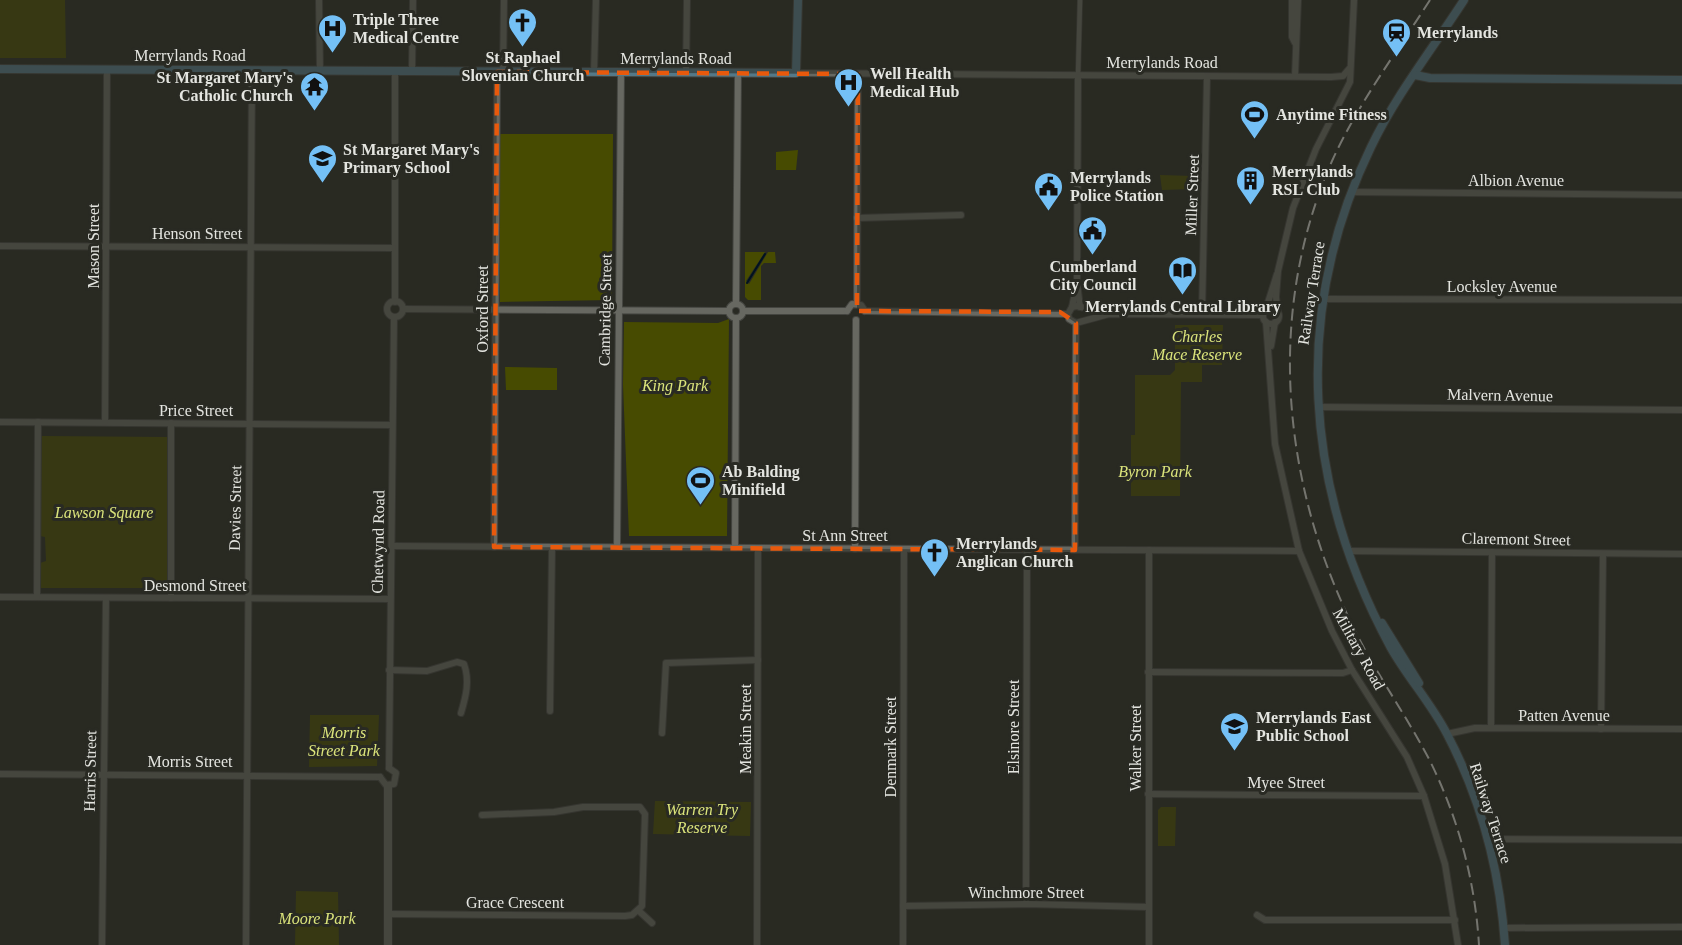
<svg xmlns="http://www.w3.org/2000/svg" width="1682" height="945" font-family="Georgia,serif">
  <rect width="100%" height="100%" fill="#292a23"/>
  <g fill="#474b01">
    <path d="M 0,0 L 65,0 L 66,58 L 0,58 Z"/>
    <path d="M 497,134 L 613,134 L 612,300 L 500,302 Z"/>
    <path d="M 798,150 L 796,170 L 776,170 L 776,152 Z"/>
    <path d="M 1160,175 L 1194,176 L 1195,189 L 1162,190 Z"/>
    <path d="M 745,252 L 765,252 L 746,281 L 749,284 L 768,252 L 775,252 L 776,263 L 764,263 L 761,266 L 761,300 L 748,300 L 745,297 Z"/>
    <path d="M 729,319 L 727,536 L 629,536 L 623,385 L 624,322 L 718,323 Z"/>
    <path d="M 1175,325 L 1223,325 L 1222,365 L 1202,365 L 1202,382 L 1181,382 L 1180,496 L 1131,496 L 1131,435 L 1135,435 L 1135,375 L 1170,375 L 1175,370 Z"/>
    <path d="M 505,367 L 557,368 L 557,390 L 506,390 Z"/>
    <path d="M 40,436 L 169,437 L 167,588 L 41,588 L 40,563 L 46,561 L 45,537 L 40,536 Z"/>
    <path d="M 310,715 L 379,715 L 377,766 L 309,767 Z"/>
    <path d="M 655,801 L 751,802 L 750,836 L 653,834 Z"/>
    <path d="M 1161,807 L 1176,807 L 1175,846 L 1158,846 L 1158,810 Z"/>
    <path d="M 296,891 L 338,892 L 339,945 L 295,945 Z"/>
  </g>
  <g fill="none" stroke-linecap="round" stroke-linejoin="round">
    <path stroke="#001220" stroke-width="2" d="M 747,283 L 765,254"/>
    <defs>
      <path id="pedestrian" d="M 1078,77 L 1080,0"/>
      <g id="minor">
        <path d="M 319,0 L 320,71"/>
        <path d="M 1292,0 L 1292,37 L 1295,43"/>
        <path d="M 395,71 L 395,302"/>
        <path d="M 412,71 L 413,0"/>
        <path d="M 503,72 L 504,0"/>
        <path d="M 594,72 L 596,0"/>
        <path d="M 686,73 L 687,0"/>
        <path d="M 796,73 L 1331,77 L 1343,76 L 1349,69"/>
        <path d="M 1295,76 L 1298,0"/>
        <path d="M 1078,77 L 1077,283 L 1080,307"/>
        <path d="M 1351,192 L 1682,195"/>
        <path d="M 857,218 L 961,215"/>
        <path d="M 0,246 L 393,248"/>
        <path d="M 1323,299 L 1682,300"/>
        <circle cx="395" cy="309" r="8"/>
        <path d="M 736,303 L 738,73"/>
        <path d="M 857,303 L 858,74"/>
        <circle cx="736" cy="311" r="7"/>
        <path d="M 1072,307 L 1077,283"/>
        <circle cx="1271" cy="316" r="8"/>
        <path d="M 403,309 L 728,311"/>
        <path d="M 1266,309 L 1277,274"/>
        <path d="M 743,311 L 847,311"/>
        <path d="M 847,311 L 852,304 L 861,305 L 865,311"/>
        <path d="M 865,311 L 1068,314"/>
        <path d="M 1278,313 L 1276,297 L 1278,271 L 1293,208 L 1316,149 L 1350,82 L 1354,0"/>
        <path d="M 1109,314 L 1076,323 L 1069,319 L 1068,314 L 1072,307 L 1077,306 L 1109,314 L 1263,315"/>
        <path d="M 1202,314 L 1207,77"/>
        <path d="M 1266,322 L 1275,444 L 1299,551 L 1332,631 L 1352,670 L 1407,757 L 1424,796 L 1445,864 L 1458,945"/>
        <path d="M 1271,346 L 1275,322"/>
        <path d="M 1318,407 L 1682,410"/>
        <path d="M 0,422 L 392,425"/>
        <path d="M 105,422 L 107,70"/>
        <path d="M 392,546 L 1299,551"/>
        <path d="M 494,547 L 497,72"/>
        <path d="M 617,547 L 621,73"/>
        <path d="M 735,548 L 736,318"/>
        <path d="M 855,549 L 856,320"/>
        <path d="M 1075,550 L 1076,323"/>
        <path d="M 1349,551 L 1682,554"/>
        <path d="M 0,597 L 390,599"/>
        <path d="M 37,597 L 38,422"/>
        <path d="M 171,598 L 171,423"/>
        <path d="M 389,670 L 427,671 L 457,662 L 464,664 C 470,681 466,696 461,713"/>
        <path d="M 1148,672 L 1343,673 L 1352,670"/>
        <path d="M 550,711 L 552,547"/>
        <path d="M 1491,728 L 1492,552"/>
        <path d="M 1601,729 L 1603,554"/>
        <path d="M 662,733 L 666,663 L 758,660"/>
        <path d="M 1447,734 L 1475,728 L 1682,729"/>
        <path d="M 389,768 L 394,317"/>
        <path d="M 0,774 L 380,777"/>
        <path d="M 380,777 L 386,785 L 394,784 L 396,773 L 389,768"/>
        <path d="M 1148,794 L 1424,796"/>
        <path d="M 1488,839 L 1682,840"/>
        <path d="M 1026,904 L 1027,550"/>
        <path d="M 903,906 L 1026,904 L 1149,907"/>
        <path d="M 639,911 L 652,923"/>
        <path d="M 389,914 L 625,916 L 632,915 L 642,906 L 645,814 L 640,807 L 583,807 L 554,812 L 482,815"/>
        <path d="M 1257,915 L 1265,920 L 1455,920"/>
        <path d="M 1503,928 L 1682,927"/>
        <path d="M 102,945 L 106,598"/>
        <path d="M 246,945 L 252,70"/>
        <path d="M 757,945 L 758,548"/>
        <path d="M 903,945 L 904,549"/>
        <path d="M 1149,945 L 1149,550"/>
      </g>
      <path id="tertiary" d="M 388,945 L 388,786"/>
      <g id="secondary">
        <path d="M 1464,0 C 1433,48 1396,95 1371,147 C 1291,312 1304,488 1391,648 C 1408,678 1431,703 1447,734 C 1481,799 1500,872 1505,945"/>
        <path d="M 0,69 L 796,73 L 798,0"/>
        <path d="M 1415,75 L 1430,78 L 1682,80"/>
        <path d="M 1382,623 L 1419,683"/>
      </g>
    </defs>
    <use href="#pedestrian" stroke="#444540" stroke-width="6"/>
    <use href="#minor" stroke="#444540" stroke-width="8"/>
    <use href="#tertiary" stroke="#444540" stroke-width="9"/>
    <use href="#secondary" stroke="#444540" stroke-width="10"/>
    <use href="#pedestrian" stroke="#676861" stroke-width="4.5"/>
    <use href="#minor" stroke="#676861" stroke-width="6"/>
    <use href="#tertiary" stroke="#676861" stroke-width="8"/>
    <use href="#secondary" stroke="#547887" stroke-width="8"/>
    <path stroke="#cecfc9" stroke-width="2" stroke-dasharray="12 6" stroke-linecap="butt" d="M 1430,0 C 1396,53 1358,104 1332,161 C 1262,320 1284,499 1364,648 C 1385,686 1409,721 1429,759 C 1458,817 1475,880 1479,945"/>
  </g>
  <path d="M0 0H1682V945H0ZM 497,72 L 858,74 L 857,311 L 1060,312 L 1076,323 L 1075,550 L 494,547 Z" fill="#292a23" fill-opacity=".55" fill-rule="evenodd"/>
  <path fill="none" stroke="#e8590c" stroke-width="4.5" stroke-dasharray="12 8" stroke-linejoin="round" d="M 497,72 L 858,74 L 857,311 L 1060,312 L 1076,323 L 1075,550 L 494,547 Z"/>
  <defs>
    <symbol id="church-pin" viewBox="-11 -11 22 30"><path d="M0 17L-7.5 6A9.5 9.5 0 1 1 7.5 6Z" fill="#74c0f6" stroke="#292a23"/><path d="M-1.2-6h2.4v3.5h3.3v2.4h-3.3V6h-2.4V-.1h-3.3v-2.4h3.3Z" fill="#111"/></symbol>
    <symbol id="hospital-pin" viewBox="-11 -11 22 30"><path d="M0 17L-7.5 6A9.5 9.5 0 1 1 7.5 6Z" fill="#74c0f6" stroke="#292a23"/><path d="M-5-5h3v3.5h4V-5h3V5h-3V1.5h-4V5h-3Z" fill="#111"/></symbol>
    <symbol id="station-pin" viewBox="-11 -11 22 30"><path d="M0 17L-7.5 6A9.5 9.5 0 1 1 7.5 6Z" fill="#74c0f6" stroke="#292a23"/><path d="M-3-6H3Q5-6 5-4V2Q5 4 3 4L4.5 6H3L1.5 4h-3L-3 6H-4.5L-3 4Q-5 4-5 2V-4Q-5-6-3-6ZM-3.5-4v3h7v-3ZM-3.5 1v1.5H-2V1ZM2 1v1.5H3.5V1Z" fill="#111"/></symbol>
    <symbol id="temple-pin" viewBox="-11 -11 22 30"><path d="M0 17L-7.5 6A9.5 9.5 0 1 1 7.5 6Z" fill="#74c0f6" stroke="#292a23"/><path d="M0-6L5-2H3V0L6.5 2.5H4V6H1.5V3h-3V6H-4V2.5H-6.5L-3 0V-2H-5Z" fill="#111"/></symbol>
    <symbol id="stadium-pin" viewBox="-11 -11 22 30"><path d="M0 17L-7.5 6A9.5 9.5 0 1 1 7.5 6Z" fill="#74c0f6" stroke="#292a23"/><path d="M0-5a6.5 5 0 1 0 0 10a6.5 5 0 1 0 0-10ZM-3.5-1.8h7v3.6h-7Z" fill="#111"/></symbol>
    <symbol id="school-pin" viewBox="-11 -11 22 30"><path d="M0 17L-7.5 6A9.5 9.5 0 1 1 7.5 6Z" fill="#74c0f6" stroke="#292a23"/><path d="M0-5L7-2L0 1L-7-2ZM-4 1L0 2.5L4 1V4Q0 6-4 4Z" fill="#111"/></symbol>
    <symbol id="building-pin" viewBox="-11 -11 22 30"><path d="M0 17L-7.5 6A9.5 9.5 0 1 1 7.5 6Z" fill="#74c0f6" stroke="#292a23"/><path d="M-4-6H4V6H1V3H-1V6H-4ZM-2.5-4.3h1.7v1.8h-1.7ZM.8-4.3h1.7v1.8H.8ZM-2.5-1h1.7V.8h-1.7ZM.8-1h1.7V.8H.8Z" fill="#111"/></symbol>
    <symbol id="civic-pin" viewBox="-11 -11 22 30"><path d="M0 17L-7.5 6A9.5 9.5 0 1 1 7.5 6Z" fill="#74c0f6" stroke="#292a23"/><path d="M-.6-6.5H3V-4.5H.6V-3L4-1V1h2V6H-6V1h2V-1L-.6-3ZM-1.2 2.5V6h2.4V2.5Z" fill="#111"/></symbol>
    <symbol id="library-pin" viewBox="-11 -11 22 30"><path d="M0 17L-7.5 6A9.5 9.5 0 1 1 7.5 6Z" fill="#74c0f6" stroke="#292a23"/><path d="M-6-4Q-3-5.5-.7-3.5V5Q-3 3-6 4ZM6-4Q3-5.5 .7-3.5V5Q3 3 6 4Z" fill="#111"/></symbol>
  </defs>
  <g fill-rule="evenodd">
    <use href="#church-pin" x="506" y="6" width="33" height="45"/>
    <use href="#hospital-pin" x="316" y="12" width="33" height="45"/>
    <use href="#station-pin" x="1380" y="16" width="33" height="45"/>
    <use href="#hospital-pin" x="832" y="66" width="33" height="45"/>
    <use href="#temple-pin" x="298" y="70" width="33" height="45"/>
    <use href="#stadium-pin" x="1238" y="98" width="33" height="45"/>
    <use href="#school-pin" x="306" y="142" width="33" height="45"/>
    <use href="#building-pin" x="1234" y="164" width="33" height="45"/>
    <use href="#civic-pin" x="1032" y="170" width="33" height="45"/>
    <use href="#civic-pin" x="1076" y="214" width="33" height="45"/>
    <use href="#library-pin" x="1166" y="254" width="33" height="45"/>
    <use href="#stadium-pin" x="684" y="464" width="33" height="45"/>
    <use href="#church-pin" x="918" y="536" width="33" height="45"/>
    <use href="#school-pin" x="1218" y="710" width="33" height="45"/>
  </g>
  <g text-anchor="middle" dominant-baseline="central" stroke-width="6" stroke-linejoin="round" paint-order="stroke">
    <g font-size="16" font-weight="bold" fill="#e4e5e0" stroke="#292a23" text-anchor="start">
      <text x="353" y="19">Triple Three<tspan x="353" dy="18">Medical Centre</tspan></text>
      <text x="1417" y="32">Merrylands</text>
      <text x="523" y="57" text-anchor="middle">St Raphael<tspan x="523" dy="18">Slovenian Church</tspan></text>
      <text x="870" y="73">Well Health<tspan x="870" dy="18">Medical Hub</tspan></text>
      <text x="293" y="77" text-anchor="end">St Margaret Mary's<tspan x="293" dy="18">Catholic Church</tspan></text>
      <text x="1276" y="114">Anytime Fitness</text>
      <text x="343" y="149">St Margaret Mary's<tspan x="343" dy="18">Primary School</tspan></text>
      <text x="1272" y="171">Merrylands<tspan x="1272" dy="18">RSL Club</tspan></text>
      <text x="1070" y="177">Merrylands<tspan x="1070" dy="18">Police Station</tspan></text>
      <text x="1093" y="266" text-anchor="middle">Cumberland<tspan x="1093" dy="18">City Council</tspan></text>
      <text x="1183" y="306" text-anchor="middle">Merrylands Central Library</text>
      <text x="722" y="471">Ab Balding<tspan x="722" dy="18">Minifield</tspan></text>
      <text x="956" y="543">Merrylands<tspan x="956" dy="18">Anglican Church</tspan></text>
      <text x="1256" y="717">Merrylands East<tspan x="1256" dy="18">Public School</tspan></text>
    </g>
    <g font-size="16" fill="#e4e5e0" stroke="#292a23">
      <text x="190" y="55">Merrylands Road</text>
      <text x="676" y="58">Merrylands Road</text>
      <text x="1162" y="62">Merrylands Road</text>
      <text x="1516" y="180">Albion Avenue</text>
      <text transform="translate(1192 195) rotate(-88)">Miller Street</text>
      <text x="197" y="233">Henson Street</text>
      <text transform="translate(93 246) rotate(-90)">Mason Street</text>
      <text x="1502" y="286">Locksley Avenue</text>
      <text transform="translate(1311 293) rotate(-81)">Railway Terrace</text>
      <text transform="translate(482 309) rotate(-90)">Oxford Street</text>
      <text transform="translate(605 310) rotate(-89)">Cambridge Street</text>
      <text transform="translate(1500 395) rotate(1)">Malvern Avenue</text>
      <text x="196" y="410">Price Street</text>
      <text transform="translate(235 508) rotate(-89)">Davies Street</text>
      <text x="845" y="535">St Ann Street</text>
      <text transform="translate(1516 539) rotate(1)">Claremont Street</text>
      <text transform="translate(378 542) rotate(-89)">Chetwynd Road</text>
      <text x="195" y="585">Desmond Street</text>
      <text transform="translate(1359 649) rotate(61)">Military Road</text>
      <text x="1564" y="715">Patten Avenue</text>
      <text transform="translate(1013 727) rotate(-90)">Elsinore Street</text>
      <text transform="translate(745 729) rotate(-90)">Meakin Street</text>
      <text transform="translate(890 747) rotate(-90)">Denmark Street</text>
      <text transform="translate(1135 748) rotate(-90)">Walker Street</text>
      <text x="190" y="761">Morris Street</text>
      <text transform="translate(90 771) rotate(-89)">Harris Street</text>
      <text x="1286" y="782">Myee Street</text>
      <text transform="translate(1491 813) rotate(72)">Railway Terrace</text>
      <text x="1026" y="892">Winchmore Street</text>
      <text x="515" y="902">Grace Crescent</text>
    </g>
    <g font-size="16" font-style="italic" fill="#dbe47b" stroke="#292a23">
      <text x="1197" y="336">Charles<tspan x="1197" dy="18">Mace Reserve</tspan></text>
      <text x="675" y="385">King Park</text>
      <text x="1155" y="471">Byron Park</text>
      <text x="104" y="512">Lawson Square</text>
      <text x="344" y="732">Morris<tspan x="344" dy="18">Street Park</tspan></text>
      <text x="702" y="809">Warren Try<tspan x="702" dy="18">Reserve</tspan></text>
      <text x="317" y="918">Moore Park</text>
    </g>
  </g>
</svg>
